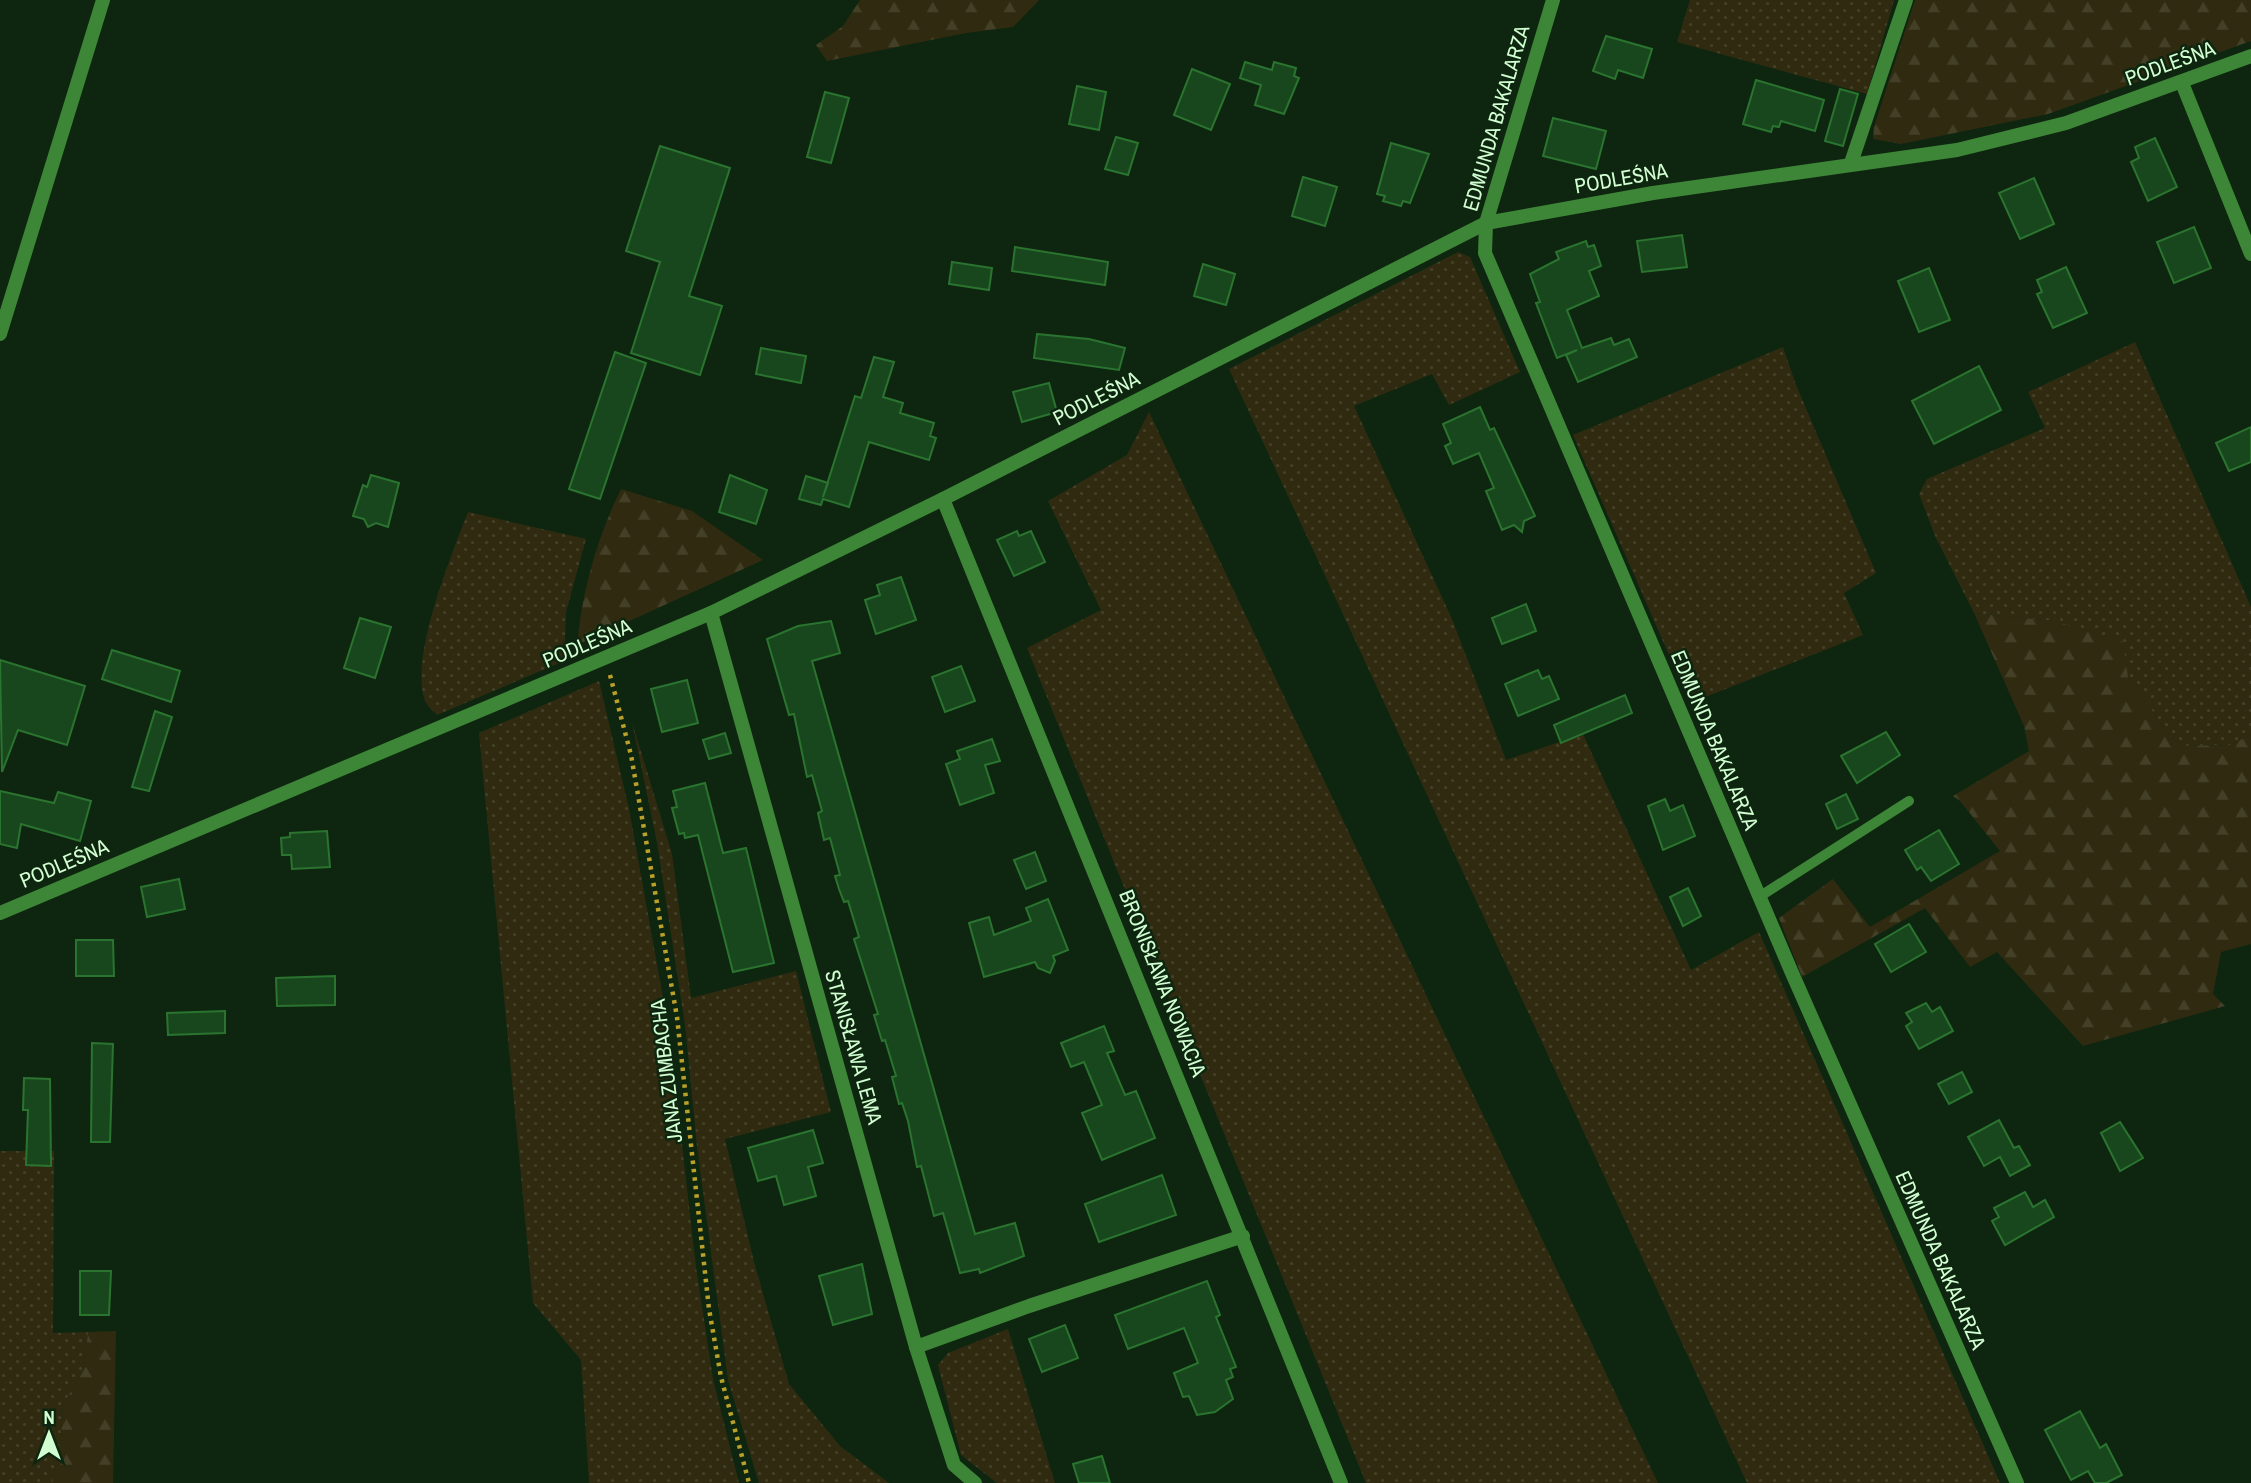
<svg xmlns="http://www.w3.org/2000/svg" width="2251" height="1483" font-family="'Archivo Narrow',sans-serif">
  <defs>
    <pattern id="grass-dots" width="8" height="8" patternUnits="userSpaceOnUse" patternTransform="scale(1.75)"><rect width="8" height="8" fill="#302b10"/><path d="M2 2h.1M6 6h.1" fill="none" stroke="#434027" stroke-width="1.8" stroke-linecap="round"/></pattern>
    <pattern id="forest-firs" width="22" height="20" patternUnits="userSpaceOnUse" patternTransform="scale(1.75)"><rect width="22" height="20" fill="#302b10"/><path d="M5 1l3.5 6h-7zM16 11l3.5 6h-7z" fill="#434027"/></pattern>
  </defs>
  <rect width="100%" height="100%" fill="#0e260f"/>
  <g fill="url(#grass-dots)">
    <path d="M 1690,0 L 1894,0 L 1867,94 L 1677,42 Z"/>
    <path d="M 1458,252 L 1470,257 L 1520,372 L 1449,405 L 1432,374 L 1354,406 L 1452,619 L 1506,760 L 1583,734 L 1691,970 L 1759,932 L 2000,1483 L 1747,1483 L 1229,369 Z"/>
    <path d="M 2135,342 L 2251,607 L 2251,735 L 2230,745 L 2178,746 L 2128,678 L 2054,621 L 1974,613 L 1936,538 L 1919,494 L 1927,479 L 2045,428 L 2028,392 Z"/>
    <path d="M 1783,347 L 1796,385 L 1876,573 L 1844,593 L 1863,635 L 1690,703 L 1573,435 Z"/>
    <path d="M 1149,412 L 1658,1483 L 1366,1483 L 1027,648 L 1101,610 L 1048,501 L 1127,455 Z"/>
    <path d="M 468,512 L 586,539 L 566,612 L 564,661 L 437,715 C 432,710 426,705 424,698 C 411,653 451,556 468,512 Z"/>
    <path d="M 599,681 L 629,809 L 669,1031 L 696,1267 L 713,1379 L 739,1483 L 589,1483 L 581,1360 L 533,1303 L 479,733 Z"/>
    <path d="M 632,722 L 672,854 L 691,998 L 796,971 L 831,1112 L 725,1139 L 754,1262 L 789,1384 L 840,1446 L 889,1483 L 759,1483 L 728,1380 L 697,1146 L 685,1025 L 657,842 Z"/>
    <path d="M 0,1151 L 54,1151 L 53,1333 L 88,1332 L 84,1369 L 63,1405 L 61,1438 L 52,1483 L 0,1483 Z"/>
    <path d="M 1008,1329 L 1055,1483 L 997,1483 L 961,1455 L 938,1365 L 948,1353 Z"/>
  </g>
  <g fill="url(#forest-firs)">
    <path d="M 860,0 L 1039,0 L 1013,27 L 966,33 L 827,61 L 816,45 L 843,26 Z"/>
    <path d="M 1915,0 L 2251,0 L 2251,41 L 2048,114 L 1901,144 L 1873,139 L 1874,127 Z"/>
    <path d="M 621,489 L 692,511 L 763,560 L 577,645 C 582,591 597,538 621,489 Z"/>
    <path d="M 1974,613 L 2054,621 L 2123,642 L 2128,678 L 2178,746 L 2230,745 L 2251,735 L 2251,944 L 2221,952 L 2213,994 L 2225,1006 L 2083,1046 L 1997,952 L 1970,967 L 1925,908 L 1802,977 L 1779,918 L 1833,879 L 1870,927 L 2000,851 L 1960,801 L 1953,796 L 2029,751 L 2024,726 Z"/>
    <path d="M 116,1331 L 113,1483 L 52,1483 L 61,1438 L 63,1405 L 84,1369 L 88,1332 Z"/>
  </g>
  <g fill="#19471d" stroke="#2a7430" stroke-width="2">
    <path d="M 1606,36 L 1652,49 L 1643,78 L 1618,70 L 1615,79 L 1593,71 Z"/>
    <path d="M 1245,62 L 1272,70 L 1274,62 L 1296,68 L 1294,76 L 1299,78 L 1284,114 L 1255,105 L 1261,85 L 1240,78 Z"/>
    <path d="M 1192,69 L 1230,84 L 1211,130 L 1174,115 Z"/>
    <path d="M 1756,80 L 1824,100 L 1815,131 L 1781,121 L 1779,127 L 1773,126 L 1771,132 L 1743,124 Z"/>
    <path d="M 1077,86 L 1106,92 L 1099,130 L 1069,124 Z"/>
    <path d="M 1840,89 L 1858,94 L 1843,146 L 1825,141 Z"/>
    <path d="M 825,92 L 849,98 L 831,163 L 807,157 Z"/>
    <path d="M 1553,118 L 1606,131 L 1596,169 L 1543,156 Z"/>
    <path d="M 1116,137 L 1138,143 L 1128,175 L 1105,169 Z"/>
    <path d="M 2155,138 L 2177,187 L 2148,201 L 2131,162 L 2139,158 L 2135,147 Z"/>
    <path d="M 1391,143 L 1429,154 L 1410,203 L 1403,201 L 1401,206 L 1383,201 L 1385,196 L 1377,194 Z"/>
    <path d="M 660,146 L 730,168 L 689,296 L 722,306 L 700,375 L 631,353 L 660,262 L 626,251 Z"/>
    <path d="M 1303,177 L 1337,187 L 1325,226 L 1292,216 Z"/>
    <path d="M 2034,178 L 2054,224 L 2020,239 L 1999,193 Z"/>
    <path d="M 2194,227 L 2211,268 L 2174,283 L 2157,242 Z"/>
    <path d="M 1682,235 L 1687,267 L 1642,272 L 1637,241 Z"/>
    <path d="M 1586,241 L 1588,247 L 1594,245 L 1601,266 L 1589,271 L 1599,296 L 1567,310 L 1582,348 L 1611,338 L 1614,345 L 1629,339 L 1637,357 L 1578,382 L 1566,355 L 1577,350 L 1557,358 L 1536,303 L 1540,302 L 1530,274 L 1559,259 L 1556,252 Z"/>
    <path d="M 1015,247 L 1108,262 L 1105,285 L 1012,271 Z"/>
    <path d="M 952,262 L 992,268 L 989,290 L 949,284 Z"/>
    <path d="M 1203,264 L 1235,274 L 1226,305 L 1194,296 Z"/>
    <path d="M 2066,267 L 2087,313 L 2053,328 L 2037,294 L 2042,292 L 2037,280 Z"/>
    <path d="M 1929,268 L 1950,320 L 1919,332 L 1898,281 Z"/>
    <path d="M 1037,334 L 1089,339 L 1125,348 L 1119,370 L 1034,358 Z"/>
    <path d="M 761,348 L 806,356 L 801,383 L 756,374 Z"/>
    <path d="M 615,352 L 646,363 L 600,499 L 569,489 Z"/>
    <path d="M 874,357 L 894,362 L 883,397 L 903,403 L 900,413 L 934,423 L 930,436 L 936,438 L 929,460 L 869,442 L 849,507 L 823,499 L 821,505 L 799,499 L 806,476 L 828,483 L 823,497 L 855,396 L 861,398 Z"/>
    <path d="M 1979,366 L 2001,410 L 1934,444 L 1912,401 Z"/>
    <path d="M 1049,383 L 1057,412 L 1022,422 L 1013,392 Z"/>
    <path d="M 1480,407 L 1490,430 L 1494,428 L 1535,516 L 1524,521 L 1522,532 L 1514,525 L 1502,530 L 1486,491 L 1494,488 L 1479,453 L 1453,464 L 1445,446 L 1451,443 L 1443,424 Z"/>
    <path d="M 2251,427 L 2251,462 L 2229,471 L 2216,443 Z"/>
    <path d="M 371,475 L 399,483 L 388,527 L 376,523 L 368,527 L 364,519 L 353,516 L 363,485 L 367,487 Z"/>
    <path d="M 730,475 L 767,490 L 756,524 L 719,512 Z"/>
    <path d="M 1017,531 L 1019,536 L 1031,531 L 1045,562 L 1014,576 L 997,540 Z"/>
    <path d="M 901,577 L 916,620 L 876,634 L 865,600 L 880,595 L 877,585 Z"/>
    <path d="M 1526,604 L 1536,631 L 1502,644 L 1492,618 Z"/>
    <path d="M 360,618 L 391,627 L 375,678 L 344,668 Z"/>
    <path d="M 831,621 L 840,653 L 812,661 L 975,1234 L 1015,1223 L 1024,1256 L 980,1273 L 979,1269 L 960,1273 L 943,1213 L 934,1216 L 921,1166 L 917,1167 L 908,1121 L 902,1103 L 899,1104 L 892,1077 L 896,1076 L 885,1040 L 882,1041 L 874,1015 L 878,1014 L 854,939 L 859,937 L 848,901 L 844,902 L 839,889 L 835,876 L 840,875 L 830,838 L 824,840 L 818,813 L 822,811 L 812,775 L 807,777 L 794,714 L 789,715 L 767,639 L 798,626 Z"/>
    <path d="M 112,650 L 180,671 L 171,702 L 102,679 Z"/>
    <path d="M 0,660 L 85,686 L 67,745 L 18,730 L 2,772 Z"/>
    <path d="M 961,666 L 975,701 L 945,712 L 932,677 Z"/>
    <path d="M 1538,670 L 1542,679 L 1549,676 L 1559,699 L 1518,716 L 1505,684 Z"/>
    <path d="M 687,680 L 698,723 L 662,732 L 651,689 Z"/>
    <path d="M 1625,695 L 1632,713 L 1561,743 L 1554,725 Z"/>
    <path d="M 155,711 L 172,717 L 149,791 L 132,787 Z"/>
    <path d="M 1886,732 L 1900,755 L 1857,783 L 1841,756 Z"/>
    <path d="M 725,733 L 731,753 L 709,759 L 703,740 Z"/>
    <path d="M 992,739 L 1000,761 L 985,765 L 994,793 L 960,805 L 946,764 L 960,759 L 957,751 Z"/>
    <path d="M 705,783 L 723,853 L 746,848 L 774,963 L 733,972 L 698,835 L 685,838 L 684,833 L 679,834 L 672,808 L 677,807 L 673,791 Z"/>
    <path d="M 0,791 L 54,803 L 58,792 L 91,801 L 80,841 L 21,824 L 17,848 L 0,844 Z"/>
    <path d="M 1846,794 L 1858,819 L 1837,829 L 1826,804 Z"/>
    <path d="M 1665,799 L 1670,811 L 1683,805 L 1695,836 L 1663,850 L 1648,806 Z"/>
    <path d="M 1939,830 L 1959,864 L 1931,881 L 1921,867 L 1917,870 L 1905,850 Z"/>
    <path d="M 327,831 L 330,867 L 292,869 L 291,855 L 282,855 L 281,838 L 290,837 L 290,833 Z"/>
    <path d="M 1035,852 L 1046,881 L 1026,889 L 1014,860 Z"/>
    <path d="M 179,879 L 185,909 L 147,917 L 141,887 Z"/>
    <path d="M 1688,888 L 1701,916 L 1683,926 L 1670,897 Z"/>
    <path d="M 1048,899 L 1068,950 L 1053,956 L 1055,961 L 1050,973 L 1038,968 L 1035,962 L 984,977 L 969,923 L 989,917 L 994,935 L 1031,921 L 1026,908 Z"/>
    <path d="M 1909,924 L 1926,952 L 1891,972 L 1875,944 Z"/>
    <path d="M 76,940 L 113,940 L 114,976 L 76,976 Z"/>
    <path d="M 335,976 L 335,1005 L 277,1006 L 276,978 Z"/>
    <path d="M 1926,1003 L 1932,1012 L 1940,1007 L 1953,1031 L 1919,1049 L 1906,1026 L 1912,1022 L 1906,1013 Z"/>
    <path d="M 225,1011 L 225,1033 L 168,1035 L 167,1013 Z"/>
    <path d="M 1104,1026 L 1114,1051 L 1107,1053 L 1125,1095 L 1136,1091 L 1155,1138 L 1102,1160 L 1082,1113 L 1102,1105 L 1084,1062 L 1071,1067 L 1061,1043 Z"/>
    <path d="M 92,1043 L 113,1044 L 110,1142 L 91,1142 Z"/>
    <path d="M 1962,1072 L 1972,1092 L 1949,1104 L 1938,1084 Z"/>
    <path d="M 24,1078 L 50,1079 L 51,1166 L 26,1165 L 28,1110 L 23,1110 Z"/>
    <path d="M 1999,1120 L 2014,1148 L 2019,1146 L 2030,1165 L 2010,1176 L 2000,1157 L 1984,1166 L 1968,1137 Z"/>
    <path d="M 2120,1122 L 2143,1158 L 2120,1171 L 2101,1133 Z"/>
    <path d="M 813,1130 L 823,1163 L 808,1167 L 816,1196 L 784,1205 L 776,1176 L 758,1181 L 748,1148 Z"/>
    <path d="M 1162,1175 L 1176,1215 L 1099,1242 L 1085,1204 Z"/>
    <path d="M 2025,1192 L 2033,1207 L 2045,1200 L 2054,1217 L 2005,1245 L 1992,1221 L 1999,1217 L 1994,1208 Z"/>
    <path d="M 862,1264 L 872,1314 L 833,1325 L 819,1276 Z"/>
    <path d="M 80,1271 L 111,1271 L 109,1315 L 80,1315 Z"/>
    <path d="M 1207,1281 L 1220,1315 L 1216,1317 L 1236,1367 L 1230,1369 L 1233,1377 L 1226,1380 L 1233,1399 L 1215,1412 L 1197,1415 L 1189,1396 L 1183,1397 L 1174,1373 L 1198,1363 L 1184,1328 L 1128,1349 L 1115,1315 Z"/>
    <path d="M 1065,1325 L 1078,1358 L 1042,1372 L 1029,1339 Z"/>
    <path d="M 2080,1411 L 2100,1448 L 2106,1444 L 2122,1475 L 2106,1483 L 2095,1483 L 2088,1471 L 2071,1480 L 2045,1430 Z"/>
    <path d="M 1102,1456 L 1110,1483 L 1079,1483 L 1073,1464 Z"/>
  </g>
  <g fill="none" stroke-linecap="round" stroke-linejoin="round">
    <path stroke="#bba12a" stroke-width="4.5" stroke-dasharray="3.5 5" stroke-linecap="butt" d="M 610,675 L 631,755 L 677,1017 L 709,1309 L 721,1377 L 749,1483"/>
    <path stroke="#3d8637" stroke-width="10" d="M 1759,897 L 1909,801"/>
    <g stroke="#3d8637" stroke-width="14">
      <path d="M 1553,0 L 1486,223 L 1485,253 L 1792,973 L 2017,1483"/>
      <path d="M 2182,83 L 2251,254"/>
      <path d="M 1851,163 L 1906,0"/>
      <path d="M 943,499 L 1341,1483"/>
      <path d="M 711,613 L 916,1347 L 954,1465 L 975,1483"/>
      <path d="M 0,913 L 711,613 L 943,499 L 1486,223 L 1653,193 L 1957,150 L 2066,123 L 2251,56"/>
      <path d="M 916,1347 L 1029,1306 L 1243,1236"/>
    </g>
    <path stroke="#3d8637" stroke-width="14" d="M 0,334 L 103,0"/>
  </g>
  <g text-anchor="middle" dominant-baseline="central" stroke-width="5" stroke-linejoin="round" paint-order="stroke">
    <g font-size="21" fill="#d2ffd2" stroke="#0e260f">
      <text transform="translate(2170 63) rotate(-20)">PODLEŚNA</text>
      <text transform="translate(1496 118) rotate(-74)">EDMUNDA BAKALARZA</text>
      <text transform="translate(1621 178) rotate(-10)">PODLEŚNA</text>
      <text transform="translate(1096 398) rotate(-27)">PODLEŚNA</text>
      <text transform="translate(587 643) rotate(-23)">PODLEŚNA</text>
      <text transform="translate(1715 740) rotate(67)">EDMUNDA BAKALARZA</text>
      <text transform="translate(64 863) rotate(-23)">PODLEŚNA</text>
      <text transform="translate(1163 983) rotate(68)">BRONISŁAWA NOWACIA</text>
      <text transform="translate(854 1047) rotate(74)">STANISŁAWA LEMA</text>
      <text transform="translate(666 1071) rotate(-97)">JANA ZUMBACHA</text>
      <text transform="translate(1941 1260) rotate(66)">EDMUNDA BAKALARZA</text>
    </g>
  </g>
  <g transform="translate(49 1434)" stroke="#0e260f" stroke-width="5" paint-order="stroke">
  <path d="M0-5L12 26L0 18L-12 26Z" fill="#d2ffd2"/>
  <text y="-10" font-size="19" font-weight="bold" text-anchor="middle" fill="#d2ffd2">N</text>
  </g>
</svg>
